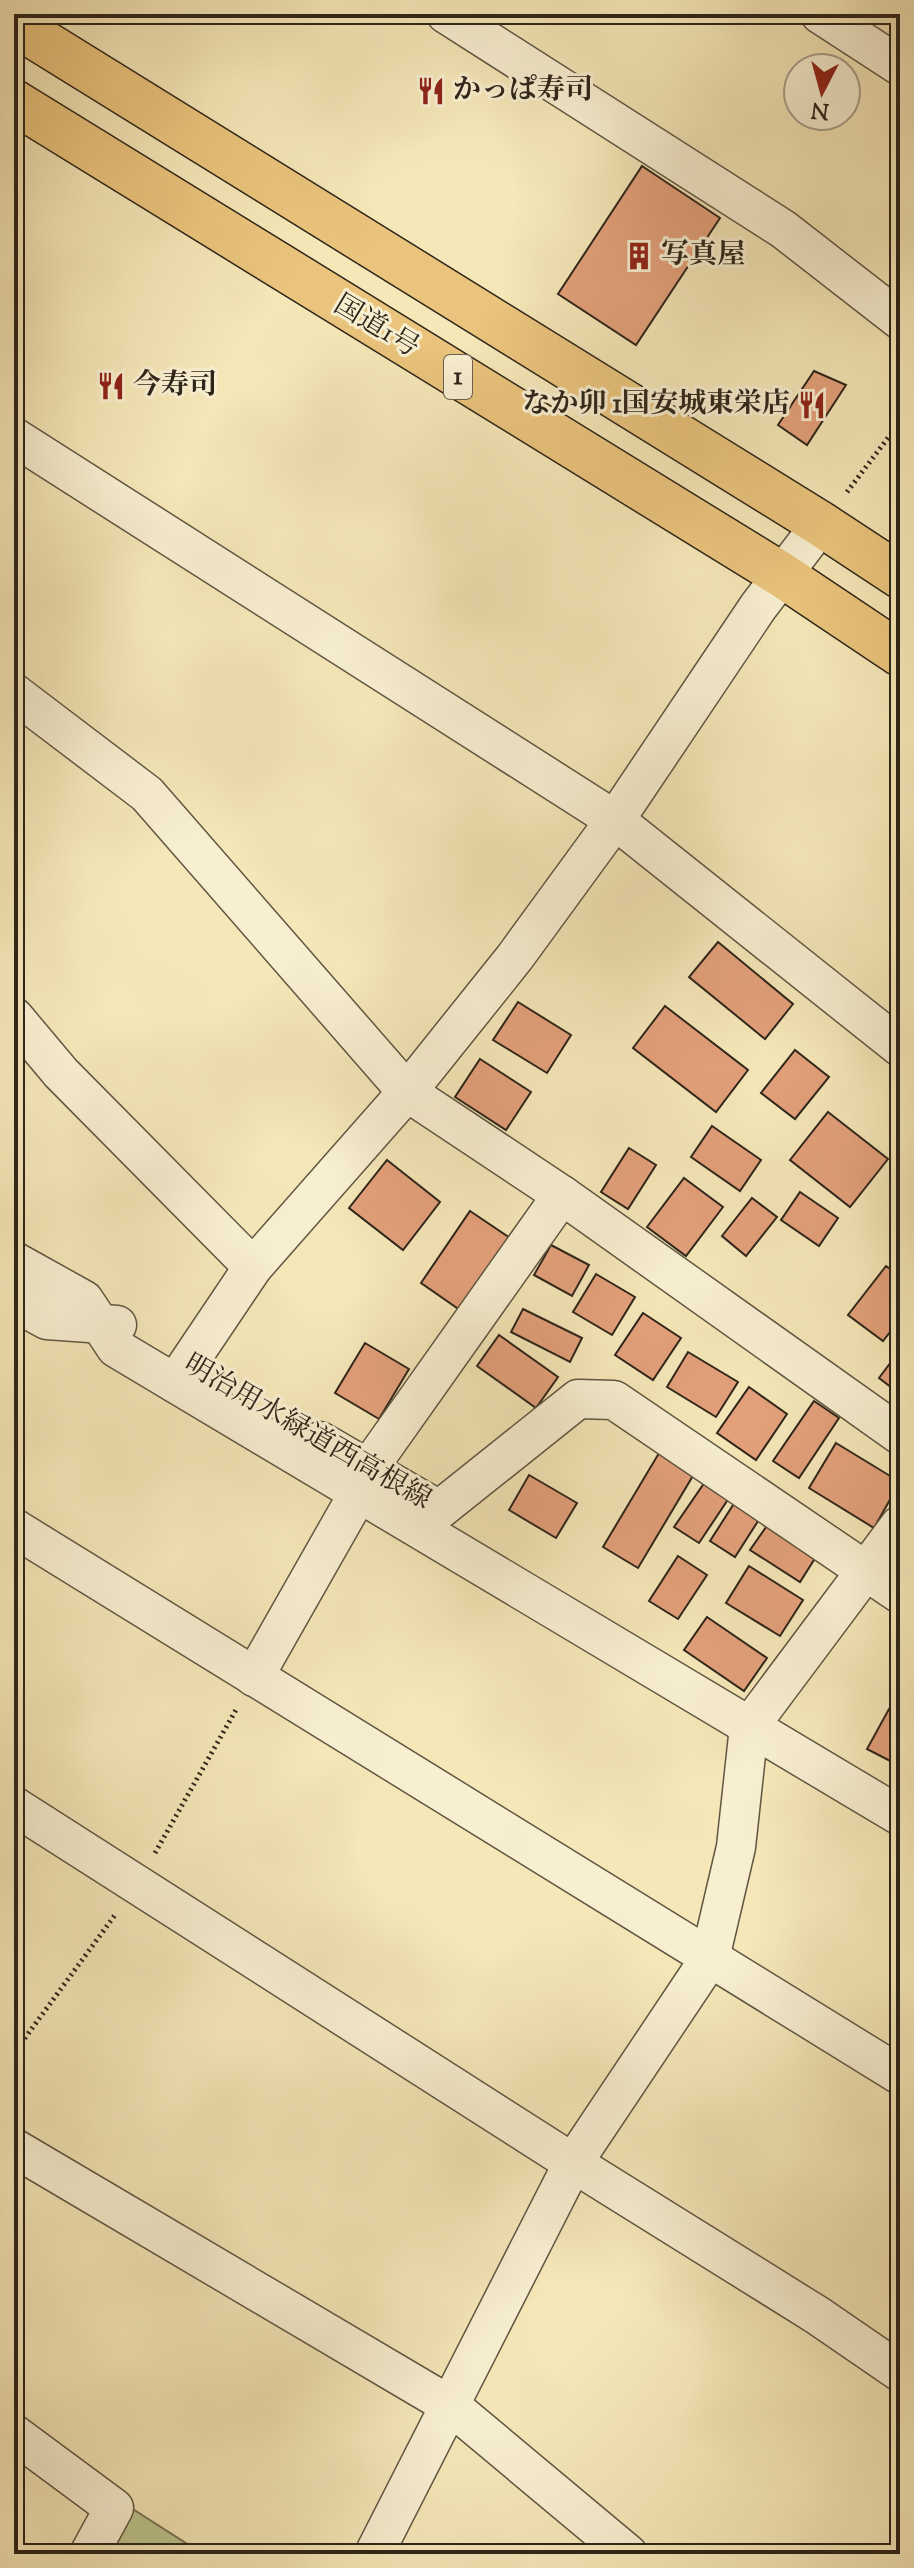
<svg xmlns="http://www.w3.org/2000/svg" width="914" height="2568" font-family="'Sorts Mill Goudy','Noto Serif JP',serif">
  <rect width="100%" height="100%" fill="#f5e7b8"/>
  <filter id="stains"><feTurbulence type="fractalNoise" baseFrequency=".0025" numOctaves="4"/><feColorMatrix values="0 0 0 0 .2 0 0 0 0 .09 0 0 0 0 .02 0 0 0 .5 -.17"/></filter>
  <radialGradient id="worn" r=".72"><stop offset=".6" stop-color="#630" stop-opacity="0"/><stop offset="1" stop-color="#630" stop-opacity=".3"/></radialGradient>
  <path fill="#bdc58e" stroke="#767554" stroke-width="2" d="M 128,2506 L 203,2554 L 103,2554 Z"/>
  <g fill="#e3a07a" stroke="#2e251a" stroke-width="2">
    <path d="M 642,166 L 720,218 L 636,345 L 558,294 Z"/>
    <path d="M 814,371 L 846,385 L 807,445 L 778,425 Z"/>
    <path d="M 718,942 L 793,1004 L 765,1039 L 689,977 Z"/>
    <path d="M 518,1002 L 571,1035 L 547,1073 L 493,1040 Z"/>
    <path d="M 665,1006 L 748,1070 L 716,1112 L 633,1048 Z"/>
    <path d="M 795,1050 L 829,1077 L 795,1119 L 761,1093 Z"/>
    <path d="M 480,1059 L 531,1092 L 506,1130 L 455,1097 Z"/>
    <path d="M 828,1112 L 888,1159 L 850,1207 L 790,1160 Z"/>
    <path d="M 712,1126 L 761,1160 L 740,1191 L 691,1157 Z"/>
    <path d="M 629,1148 L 656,1165 L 628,1209 L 601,1192 Z"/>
    <path d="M 387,1160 L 440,1202 L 403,1250 L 349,1208 Z"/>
    <path d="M 684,1178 L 723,1207 L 686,1256 L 647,1227 Z"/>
    <path d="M 800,1192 L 838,1218 L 819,1246 L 781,1220 Z"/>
    <path d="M 752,1198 L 777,1217 L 746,1256 L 722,1236 Z"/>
    <path d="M 470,1211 L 510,1238 L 460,1310 L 421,1283 Z"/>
    <path d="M 551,1245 L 589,1265 L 572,1296 L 534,1275 Z"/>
    <path d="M 886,1266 L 900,1276 L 900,1319 L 883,1341 L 848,1315 Z"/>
    <path d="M 596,1274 L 635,1297 L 612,1335 L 573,1312 Z"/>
    <path d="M 523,1309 L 582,1338 L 570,1362 L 511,1332 Z"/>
    <path d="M 643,1313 L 681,1338 L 653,1380 L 615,1355 Z"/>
    <path d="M 499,1335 L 558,1377 L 536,1408 L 477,1366 Z"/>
    <path d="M 365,1343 L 409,1369 L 379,1419 L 335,1393 Z"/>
    <path d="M 900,1350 L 900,1394 L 879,1378 Z"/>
    <path d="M 688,1352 L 738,1382 L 716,1417 L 667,1387 Z"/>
    <path d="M 749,1387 L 787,1414 L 756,1460 L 717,1433 Z"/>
    <path d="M 814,1401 L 839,1418 L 799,1478 L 773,1461 Z"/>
    <path d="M 836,1443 L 900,1482 L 874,1528 L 809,1488 Z"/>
    <path d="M 659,1453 L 694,1474 L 638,1568 L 603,1547 Z"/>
    <path d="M 529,1475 L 577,1503 L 556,1538 L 509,1510 Z"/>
    <path d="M 705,1482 L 729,1498 L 699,1543 L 674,1527 Z"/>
    <path d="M 735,1502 L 760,1518 L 735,1557 L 710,1541 Z"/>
    <path d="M 771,1520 L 819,1552 L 800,1582 L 750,1550 Z"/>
    <path d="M 678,1556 L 707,1575 L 678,1619 L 649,1601 Z"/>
    <path d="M 749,1566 L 803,1600 L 780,1636 L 726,1603 Z"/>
    <path d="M 707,1617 L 767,1658 L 744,1691 L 684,1650 Z"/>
    <path d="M 889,1709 L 900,1714 L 900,1766 L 867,1749 Z"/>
  </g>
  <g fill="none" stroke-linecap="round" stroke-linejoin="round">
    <defs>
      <g id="minor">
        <path d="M 446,14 L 783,229 L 900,320"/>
        <path d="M 820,14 L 900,66"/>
        <path d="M 14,437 L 615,820 L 900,1047"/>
        <path d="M 14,693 L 147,794 L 407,1092 L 562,1195 L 900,1435"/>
        <path d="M 14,1017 L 61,1073 L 253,1267"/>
        <path d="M 14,1261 L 84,1300 L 116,1348 L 900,1816"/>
        <path d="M 14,1302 L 47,1320 L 117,1325"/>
        <path d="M 175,1383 L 253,1267 L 407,1092 L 515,957 L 615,820 L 758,607 L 821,524"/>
        <path d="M 320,1441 L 439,1510 L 578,1399 L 614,1400 L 900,1594"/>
        <path d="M 14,1528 L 900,2075"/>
        <path d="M 254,1677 L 358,1494 L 363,1476 L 562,1195"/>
        <path d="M 14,1806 L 573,2163 L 817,2315 L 900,2372"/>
        <path d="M 14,2148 L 451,2406 L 628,2554"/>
        <path d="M 14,2434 L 114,2508 L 89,2554"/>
        <path d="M 374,2554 L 573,2163 L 710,1958 L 736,1847 L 749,1727 L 900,1525"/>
      </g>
      <g id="highway">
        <path d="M 14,24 L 821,524 L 900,576"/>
        <path d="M 14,102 L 782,575 L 900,654"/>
      </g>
    </defs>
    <use href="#minor" stroke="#605642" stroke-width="41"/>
    <use href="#highway" stroke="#2e251a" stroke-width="47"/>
    <g stroke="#2e251a" stroke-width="5" stroke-dasharray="2 4" stroke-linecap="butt">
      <path d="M 847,492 L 900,422"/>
      <path d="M 155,1853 L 237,1708"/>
      <path d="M 14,2053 L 115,1915"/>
    </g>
    <use href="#minor" stroke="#f8efd1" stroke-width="38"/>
    <use href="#highway" stroke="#eac47c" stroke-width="44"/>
  </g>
  <defs>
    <symbol id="restaurant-bare" viewBox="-9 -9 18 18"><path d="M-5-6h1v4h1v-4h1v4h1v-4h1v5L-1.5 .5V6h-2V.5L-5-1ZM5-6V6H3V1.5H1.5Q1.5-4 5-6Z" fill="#8f2418" stroke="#f8efd1" stroke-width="2.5" paint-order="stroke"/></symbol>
    <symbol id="building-bare" viewBox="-9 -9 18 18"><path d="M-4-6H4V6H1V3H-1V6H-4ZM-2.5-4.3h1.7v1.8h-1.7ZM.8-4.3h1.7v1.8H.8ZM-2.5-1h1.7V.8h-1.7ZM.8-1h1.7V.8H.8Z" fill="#8f2418" stroke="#f8efd1" stroke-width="2.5" paint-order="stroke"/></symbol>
  </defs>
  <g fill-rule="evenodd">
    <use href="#restaurant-bare" x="411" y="71" width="40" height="40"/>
    <use href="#building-bare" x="619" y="236" width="40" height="40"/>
    <use href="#restaurant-bare" x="91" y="366" width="40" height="40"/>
    <use href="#restaurant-bare" x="792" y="385" width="40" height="40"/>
  </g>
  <g text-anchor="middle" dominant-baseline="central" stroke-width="6" stroke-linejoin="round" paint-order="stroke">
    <rect fill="#f8efd1" stroke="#6b6251" stroke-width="2" x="444" y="355" width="28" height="44" rx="6"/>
    <g font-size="26" font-weight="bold" fill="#2e251a">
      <text x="458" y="377">1</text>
    </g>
    <g font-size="28" font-weight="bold" fill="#2e251a" stroke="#f8efd1" text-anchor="start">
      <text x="453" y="91">かっぱ寿司</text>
      <text x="661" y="256">写真屋</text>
      <text x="133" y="386">今寿司</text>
      <text x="790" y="405" text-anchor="end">なか卯 1国安城東栄店</text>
    </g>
    <g font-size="28" fill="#2e251a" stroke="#f8efd1">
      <text transform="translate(376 327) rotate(31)">国道1号</text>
      <text transform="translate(307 1433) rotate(30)">明治用水緑道西高根線</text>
    </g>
  </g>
  <rect width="914" height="2568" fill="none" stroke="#f5e7b8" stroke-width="48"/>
  <rect x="16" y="16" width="882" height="2536" fill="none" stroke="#2e251a" stroke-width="4"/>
  <rect x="24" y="24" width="866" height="2520" fill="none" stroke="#2e251a" stroke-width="2"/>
  <g transform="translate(822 92) rotate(186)"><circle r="38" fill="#f8efd1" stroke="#a79e88" stroke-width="2"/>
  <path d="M0-6L14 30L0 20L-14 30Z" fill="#8f2418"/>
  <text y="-12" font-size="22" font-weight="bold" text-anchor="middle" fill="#2e251a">N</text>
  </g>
  <rect width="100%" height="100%" filter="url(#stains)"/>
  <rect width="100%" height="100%" fill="url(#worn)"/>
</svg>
